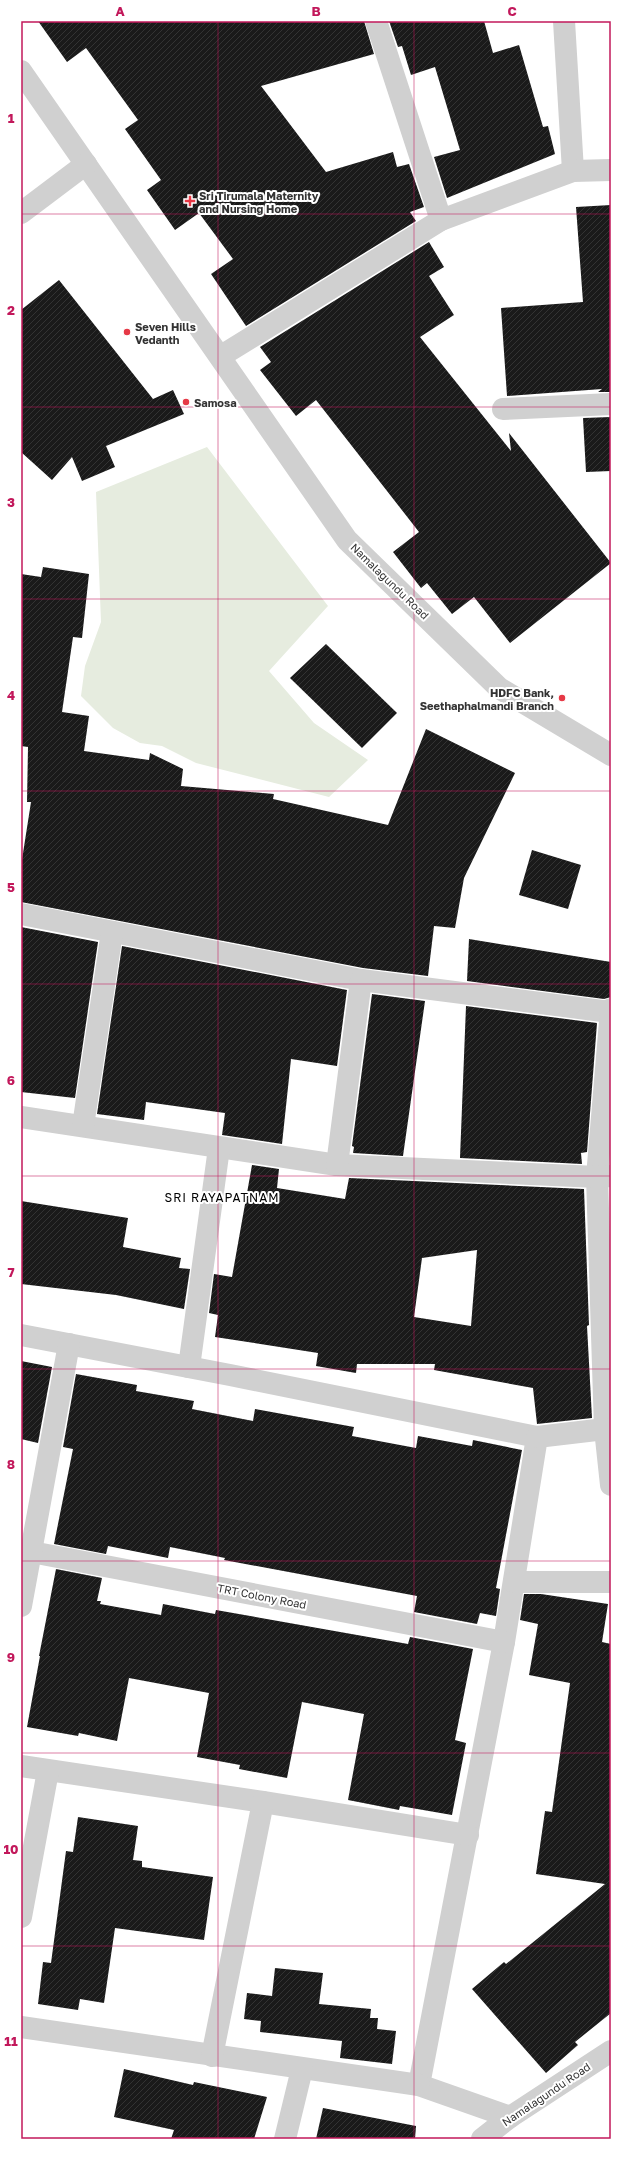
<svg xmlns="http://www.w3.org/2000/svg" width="632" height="2160" font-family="'Golos Text',sans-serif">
  <defs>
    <pattern id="building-hatch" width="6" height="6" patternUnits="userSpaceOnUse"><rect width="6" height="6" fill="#1a1a1a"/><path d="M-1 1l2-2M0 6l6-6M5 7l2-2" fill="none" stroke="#333"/></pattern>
  </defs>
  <rect width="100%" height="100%" fill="#fff"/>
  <path fill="#e6ecdf" d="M 207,447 L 328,606 L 269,671 L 314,723 L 368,760 L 329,797 L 196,763 L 162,746 L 140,743 L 113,728 L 81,696 L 85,666 L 101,622 L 96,492 Z"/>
  <g fill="url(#building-hatch)" fill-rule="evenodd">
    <path d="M 38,21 L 364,21 L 374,54 L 261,86 L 326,172 L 393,152 L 397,167 L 409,164 L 424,207 L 410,212 L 416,221 L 246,326 L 211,274 L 233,259 L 199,213 L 175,230 L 147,190 L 161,180 L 125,129 L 138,120 L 86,48 L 67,62 Z"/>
    <path d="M 389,21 L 484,21 L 493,53 L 519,45 L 543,127 L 548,126 L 555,154 L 447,198 L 434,157 L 460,150 L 435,67 L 411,75 L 402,46 L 398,47 Z"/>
    <path d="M 611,205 L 611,392 L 598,392 L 602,389 L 507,396 L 501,308 L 583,302 L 576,207 Z"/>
    <path d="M 429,242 L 444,267 L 429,276 L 454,315 L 420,337 L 511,451 L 509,433 L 611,563 L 510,643 L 474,597 L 452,614 L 427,583 L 421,588 L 393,552 L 419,532 L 316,400 L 296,416 L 260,370 L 271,362 L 260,347 Z"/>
    <path d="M 59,280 L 153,399 L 173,390 L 184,414 L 106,446 L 115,467 L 82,481 L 72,457 L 52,480 L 21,452 L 21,310 Z"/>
    <path d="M 611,417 L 611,471 L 586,472 L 583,418 Z"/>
    <path d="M 43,567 L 89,574 L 82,638 L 73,637 L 62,712 L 89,716 L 84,751 L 149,760 L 150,753 L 183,769 L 181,786 L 274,794 L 273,799 L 388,825 L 426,729 L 515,773 L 464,878 L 455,928 L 434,926 L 428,976 L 363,968 L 21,902 L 21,866 L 31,802 L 27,802 L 28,747 L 21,746 L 21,574 L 41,577 Z"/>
    <path d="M 326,644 L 397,713 L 362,748 L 290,678 Z"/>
    <path d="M 532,850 L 581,865 L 568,909 L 519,895 Z"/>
    <path d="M 21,927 L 98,942 L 75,1098 L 21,1092 Z"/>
    <path d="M 469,939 L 611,962 L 611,997 L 604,999 L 467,981 Z"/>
    <path d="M 122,946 L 347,990 L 337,1066 L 291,1059 L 282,1144 L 222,1135 L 225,1113 L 146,1102 L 144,1120 L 97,1114 Z"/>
    <path d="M 372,994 L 425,1001 L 403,1156 L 353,1153 L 354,1147 L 352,1146 Z"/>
    <path d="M 466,1006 L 597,1023 L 587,1152 L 581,1153 L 582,1164 L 460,1158 Z"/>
    <path d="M 252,1165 L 279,1169 L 277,1188 L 345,1199 L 349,1178 L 584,1189 L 589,1325 L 587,1326 L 592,1418 L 537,1424 L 533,1388 L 434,1370 L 435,1364 L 357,1364 L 356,1373 L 316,1366 L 318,1353 L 215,1337 L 218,1315 L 209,1313 L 214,1274 L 232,1277 ZM 477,1250 L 471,1326 L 414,1317 L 422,1258 Z"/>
    <path d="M 21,1201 L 128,1218 L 123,1247 L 181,1258 L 179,1268 L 190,1269 L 184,1309 L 116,1295 L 21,1284 Z"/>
    <path d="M 21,1361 L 52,1367 L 38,1443 L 21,1439 Z"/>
    <path d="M 76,1374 L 137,1385 L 136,1391 L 194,1401 L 192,1409 L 253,1421 L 255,1409 L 354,1427 L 352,1436 L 416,1448 L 418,1436 L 472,1446 L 473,1440 L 522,1450 L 496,1588 L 500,1589 L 496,1616 L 480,1613 L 477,1624 L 414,1612 L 417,1596 L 224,1560 L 225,1558 L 170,1547 L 168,1558 L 108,1546 L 106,1554 L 54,1544 L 73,1449 L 63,1447 Z"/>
    <path d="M 56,1569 L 102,1578 L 97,1601 L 101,1601 L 100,1604 L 161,1615 L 163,1604 L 215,1614 L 216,1610 L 408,1644 L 410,1637 L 473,1649 L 455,1740 L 466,1743 L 452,1815 L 400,1806 L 399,1810 L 348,1800 L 364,1714 L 302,1702 L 287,1778 L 239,1769 L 240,1765 L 197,1757 L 209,1693 L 129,1678 L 117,1741 L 79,1733 L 78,1736 L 27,1727 L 40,1656 L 39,1656 Z"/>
    <path d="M 524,1594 L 541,1594 L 608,1604 L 602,1642 L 611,1644 L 611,2013 L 575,2042 L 578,2045 L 546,2073 L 472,1989 L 504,1962 L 506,1964 L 605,1884 L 536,1874 L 545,1811 L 552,1812 L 570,1683 L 529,1675 L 538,1624 L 520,1620 Z"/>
    <path d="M 78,1817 L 138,1826 L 133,1860 L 142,1861 L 142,1867 L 213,1877 L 204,1940 L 115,1928 L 104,2003 L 80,1999 L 78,2010 L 38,2004 L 43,1962 L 51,1963 L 66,1851 L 73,1852 Z"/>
    <path d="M 275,1968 L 323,1973 L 319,2004 L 371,2009 L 370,2018 L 378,2018 L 377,2029 L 396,2031 L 392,2064 L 340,2058 L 342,2041 L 260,2032 L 261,2021 L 244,2019 L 247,1993 L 272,1996 Z"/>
    <path d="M 124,2069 L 193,2085 L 194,2082 L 267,2097 L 254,2139 L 171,2139 L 174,2130 L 114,2117 Z"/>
    <path d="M 323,2108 L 416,2126 L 415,2139 L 316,2139 Z"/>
  </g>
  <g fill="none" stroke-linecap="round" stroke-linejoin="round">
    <g stroke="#d0d0d0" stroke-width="22">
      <path d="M 376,21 L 441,220"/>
      <path d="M 564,21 L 573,171"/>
      <path d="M 21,71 L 347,540 L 499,688 L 611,755"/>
      <path d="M 21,213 L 86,164"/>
      <path d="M 221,356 L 441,220 L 573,171 L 611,170"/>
      <path d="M 503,409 L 611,404"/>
      <path d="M 21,914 L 361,980 L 610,1012"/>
      <path d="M 611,1009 L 597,1177 L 605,1429 L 611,1485"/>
      <path d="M 21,1117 L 337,1165 L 597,1177 L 611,1176"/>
      <path d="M 83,1126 L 112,932"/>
      <path d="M 337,1165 L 361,980"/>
      <path d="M 21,1335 L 230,1375 L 537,1437 L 504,1642 L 419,2085 L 510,2117"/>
      <path d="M 189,1367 L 219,1148"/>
      <path d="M 537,1437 L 605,1429"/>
      <path d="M 21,1550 L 504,1642"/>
      <path d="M 514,1582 L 611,1582"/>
      <path d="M 21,1606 L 69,1344"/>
      <path d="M 21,1766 L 263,1802 L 468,1835"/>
      <path d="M 21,1917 L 48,1771"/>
      <path d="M 21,2027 L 419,2085"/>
      <path d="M 212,2056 L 263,1802"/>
      <path d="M 285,2139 L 302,2069"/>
      <path d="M 482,2139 L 510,2117 L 611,2051"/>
    </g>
  </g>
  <path fill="none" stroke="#c2185b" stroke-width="1" stroke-opacity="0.55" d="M 218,21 L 218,2139M 414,21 L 414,2139M 21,214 L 611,214M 21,407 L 611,407M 21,599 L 611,599M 21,791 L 611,791M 21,984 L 611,984M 21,1176 L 611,1176M 21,1369 L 611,1369M 21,1561 L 611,1561M 21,1753 L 611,1753M 21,1946 L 611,1946"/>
  <g fill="#e63946" stroke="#fff" stroke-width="1.5">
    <path d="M188 195h4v4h4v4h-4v4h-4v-4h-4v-4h4z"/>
    <circle cx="127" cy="332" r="4"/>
    <circle cx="186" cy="402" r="4"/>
    <circle cx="562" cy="698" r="4"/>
  </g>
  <g text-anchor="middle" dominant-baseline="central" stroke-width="4" stroke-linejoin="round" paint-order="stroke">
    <g font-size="11" font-weight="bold" fill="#333" stroke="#fff" text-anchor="start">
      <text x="199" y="195">Sri Tirumala Maternity<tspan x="199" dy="13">and Nursing Home</tspan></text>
      <text x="135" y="326">Seven Hills<tspan x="135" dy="13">Vedanth</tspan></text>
      <text x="194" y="402">Samosa</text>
      <text x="554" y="692" text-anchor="end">HDFC Bank,<tspan x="554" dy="13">Seethaphalmandi Branch</tspan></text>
    </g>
    <g font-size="11" fill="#333" stroke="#fff">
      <text transform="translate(390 581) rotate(44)">Namalagundu Road</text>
      <text transform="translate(262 1596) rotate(11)">TRT Colony Road</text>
      <text transform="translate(546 2094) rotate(-34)">Namalagundu Road</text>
    </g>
    <g font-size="12" letter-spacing="1" fill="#000" stroke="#fff">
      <text x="222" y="1197">SRI RAYAPATNAM</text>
    </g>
  </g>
  <rect width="632" height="2160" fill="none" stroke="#ffffff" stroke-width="44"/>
  <rect x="22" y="22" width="588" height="2116" fill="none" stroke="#c2185b" stroke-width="1.5"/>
  <g font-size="13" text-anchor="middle" font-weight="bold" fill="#c2185b">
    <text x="120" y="16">A</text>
    <text x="316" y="16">B</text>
    <text x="512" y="16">C</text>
    <text x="11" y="123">1</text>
    <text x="11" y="315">2</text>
    <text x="11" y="507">3</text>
    <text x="11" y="700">4</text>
    <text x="11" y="892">5</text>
    <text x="11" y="1085">6</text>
    <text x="11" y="1277">7</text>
    <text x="11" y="1469">8</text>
    <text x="11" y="1662">9</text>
    <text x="11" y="1854">10</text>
    <text x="11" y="2046">11</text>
  </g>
</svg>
